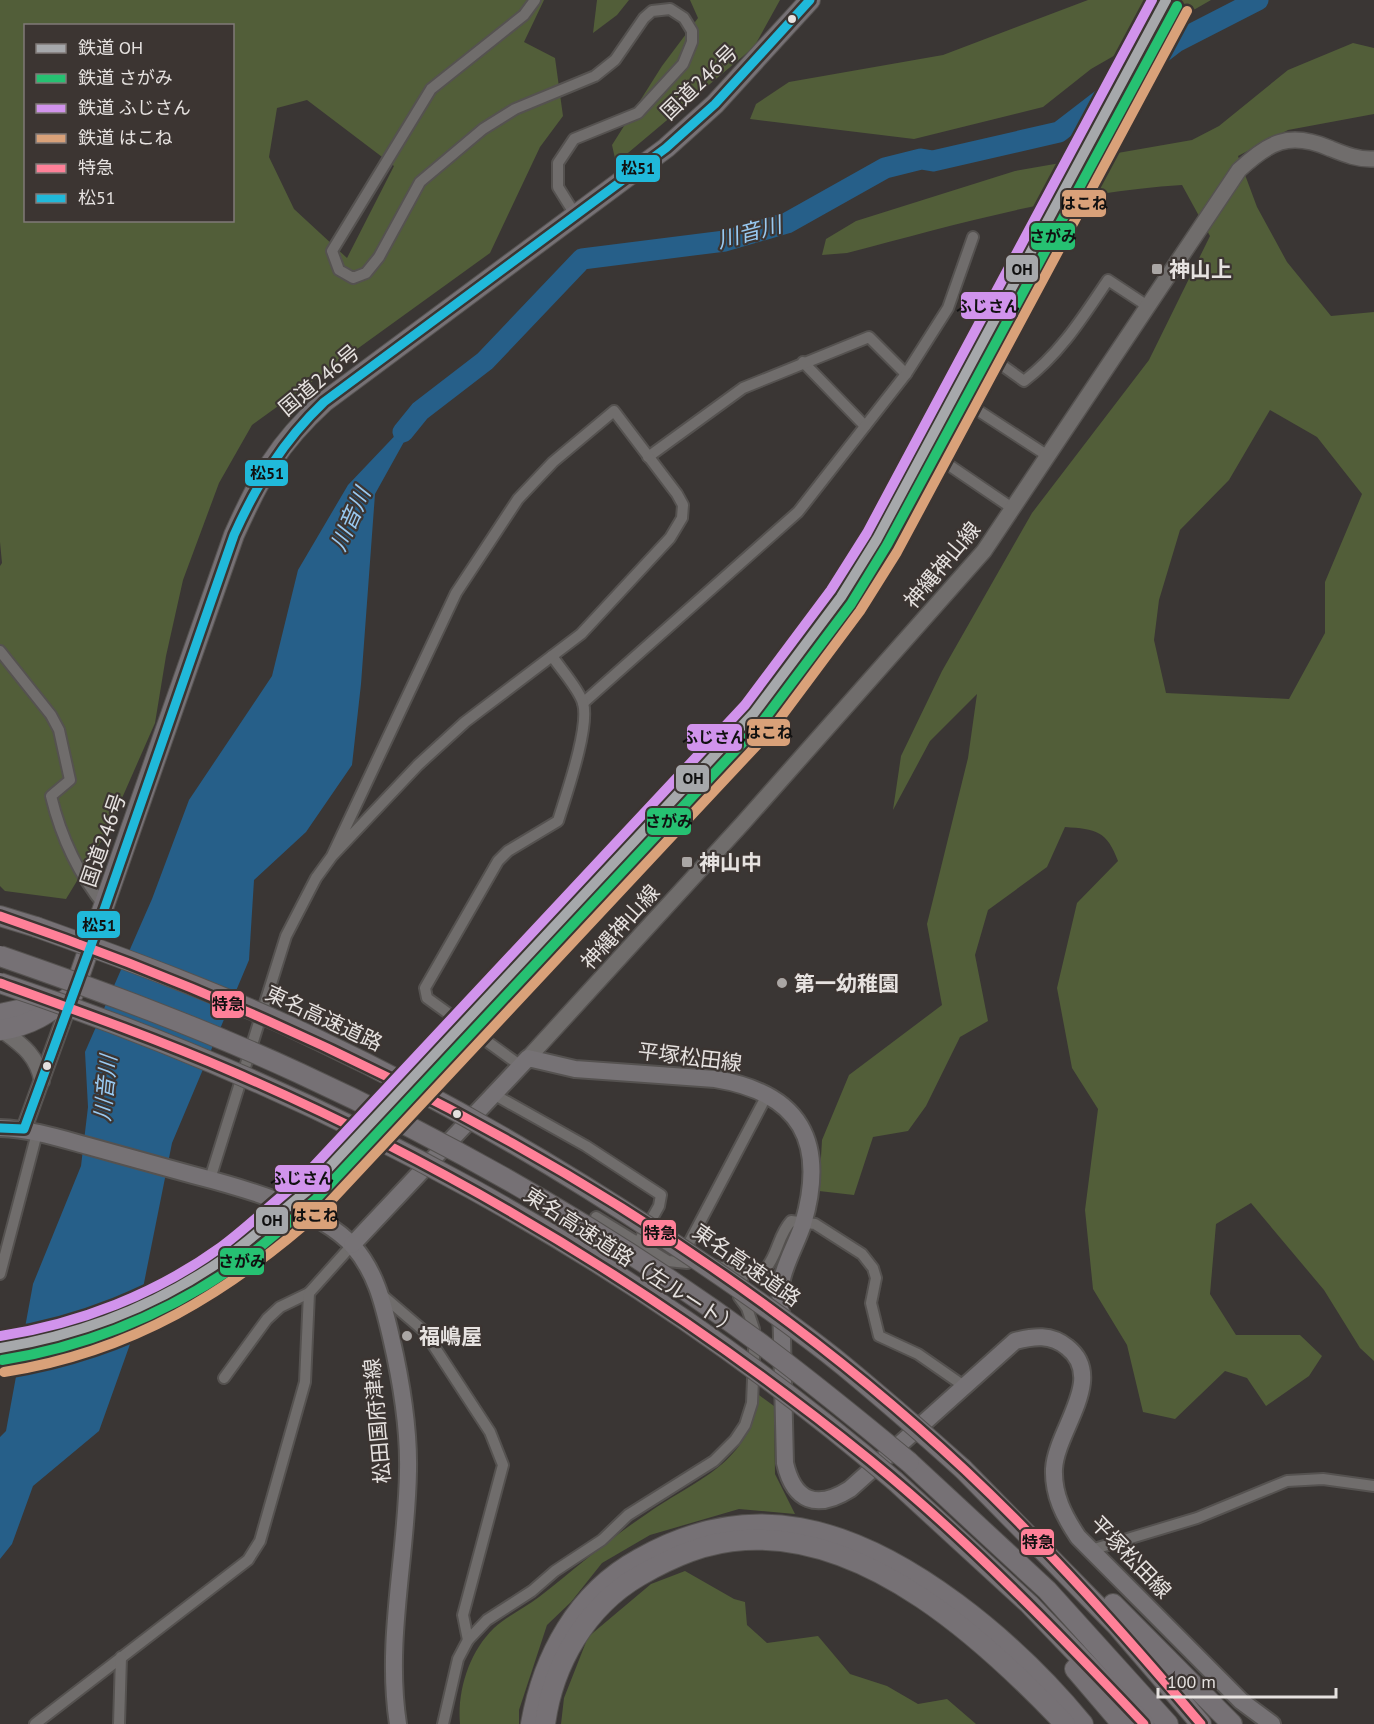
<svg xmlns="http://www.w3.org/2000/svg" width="1374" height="1724" font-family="'PT Sans','Noto Sans JP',sans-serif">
  <rect width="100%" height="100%" fill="#3a3634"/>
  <g fill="#525e39" fill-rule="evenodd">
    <path d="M 0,0 L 544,0 L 524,42 L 555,58 L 563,116 L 540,147 L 490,253 L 252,425 L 219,483 L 183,580 L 166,656 L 155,723 L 108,830 L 66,899 L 5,891 L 0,886 L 0,566 L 2,563 L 0,542 ZM 26,26 L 232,26 L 232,220 L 26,220 ZM 307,100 L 394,166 L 347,258 L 294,209 L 269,157 L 277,108 Z"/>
    <path d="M 597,0 L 629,0 L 617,15 L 593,33 Z"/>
    <path d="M 690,0 L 780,0 L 754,47 L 616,163 L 612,145 L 662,66 L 698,18 Z"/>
    <path d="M 1088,0 L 1211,0 L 1091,69 L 1043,107 L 914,139 L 750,119 L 756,104 L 789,82 L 943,55 Z"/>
    <path d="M 1353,43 L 1374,48 L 1374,114 L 1288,130 L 1238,156 L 1257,207 L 1287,262 L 1331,316 L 1374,312 L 1374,1361 L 1360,1348 L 1324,1290 L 1251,1203 L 1216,1224 L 1210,1294 L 1236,1335 L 1300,1335 L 1322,1356 L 1309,1376 L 1266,1406 L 1247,1378 L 1225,1371 L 1175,1419 L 1143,1412 L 1127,1345 L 1093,1289 L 1085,1210 L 1098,1109 L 1072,1068 L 1057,988 L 1077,903 L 1118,861 C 1107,831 1096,829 1065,827 L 1047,867 L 988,910 L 975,955 L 988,1021 L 960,1037 L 926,1106 L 908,1131 L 873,1137 L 854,1195 L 819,1191 L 822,1140 L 849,1075 L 942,1005 L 927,924 L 968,758 L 977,694 L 930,741 L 893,810 L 901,756 L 942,671 L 1032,513 L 1149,360 L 1210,236 L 1182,185 C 1068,192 957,224 847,253 L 822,255 L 826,239 L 856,221 L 1015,171 L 1192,140 L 1219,126 L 1288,70 ZM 1270,410 L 1317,437 L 1362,494 L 1325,582 L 1325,633 L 1289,699 L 1166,693 L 1154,640 L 1159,600 L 1180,530 L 1229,480 Z"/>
    <path d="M 759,1395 L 774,1406 L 775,1474 L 795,1514 L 739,1509 L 650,1535 L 602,1563 L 571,1602 L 547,1625 L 519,1710 L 519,1724 L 460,1724 C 457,1691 469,1652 494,1628 C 507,1616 525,1608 539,1597 C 575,1569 610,1538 648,1513 C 700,1477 748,1465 759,1395 Z"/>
    <path d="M 685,1571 L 734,1599 L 745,1602 L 747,1625 L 767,1643 L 818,1636 L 850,1674 L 887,1686 L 918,1704 L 947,1699 L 976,1724 L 561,1724 L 564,1698 L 588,1637 L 651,1584 Z"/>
  </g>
  <path fill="#265f89" d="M 425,404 L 375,494 L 361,684 L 352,765 L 306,832 L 254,880 L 249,960 L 172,1143 L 134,1333 L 99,1431 L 33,1486 L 12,1544 L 0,1559 L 0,1437 L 6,1431 L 33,1284 L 81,1166 L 88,1107 L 85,1052 L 152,899 L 189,800 L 272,676 L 298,570 L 348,485 Z"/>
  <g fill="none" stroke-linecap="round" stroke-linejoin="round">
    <path stroke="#265f89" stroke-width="21" d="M 403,432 L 420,411 L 485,361 L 582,259 L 725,241 L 787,223 L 885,168 L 921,159 L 933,161 L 1059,132 L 1176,42 L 1258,0"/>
    <defs>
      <g id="street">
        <path d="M 535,0 L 524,15 L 431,89 L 332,251 L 339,270 L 353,278 L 366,273 L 379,257 L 420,182 L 483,129 L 515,109 L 595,76 L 615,60 L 644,18 L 652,11 L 670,9 L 684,18 L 692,31 L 692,42 L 683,64 L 638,113 L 574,139 L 558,163 L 558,187 L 576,216"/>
        <path d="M 803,362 L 865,426"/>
        <path d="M 968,404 L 1048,456"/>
        <path d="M 648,457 L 743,388 L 869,337 L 906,374"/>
        <path d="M 940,459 L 1012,508"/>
        <path d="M 896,539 L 968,404 L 996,361 L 1024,381 C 1060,354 1083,317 1108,280 L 1149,307"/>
        <path d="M 0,651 L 51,715 L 59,730 L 70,780 L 51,796 C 61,837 78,874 105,907"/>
        <path d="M 583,703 L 798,512 L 906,374 L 948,308 L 973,237"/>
        <path d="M 521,1066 L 427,998 L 425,988 L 498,861 L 508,851 L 558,821 C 566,795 590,727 583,703 C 579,689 560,668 552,656"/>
        <path d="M 495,1095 L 586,1146 L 661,1195 L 659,1206 L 638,1243"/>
        <path d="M 210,1179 L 286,936 L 316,878 L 332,856 L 418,765 L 465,722 L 581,634 L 670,538 L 682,518 L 683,505 L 677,494 L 614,411 L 553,462 L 518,499 L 456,593 L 332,856"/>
        <path d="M 596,1217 L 668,1261 L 687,1263"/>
        <path d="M 679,1262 L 767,1095"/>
        <path d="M 714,1266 L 746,1271"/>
        <path d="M 0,1274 L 37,1133"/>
        <path d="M 382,1295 L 424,1331 L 490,1432 L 503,1465 L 463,1615 L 468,1640"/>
        <path d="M 224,1378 L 267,1319 L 280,1307 L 309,1293"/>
        <path d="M 1091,1550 L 1197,1518 L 1287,1481 L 1323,1479 L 1374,1486"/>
        <path d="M 35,1724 L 248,1560 L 260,1541 L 305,1382 L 309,1293 L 352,1245"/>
        <path d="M 119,1724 L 121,1657"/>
        <path d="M 443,1724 L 458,1659 L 468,1640 L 487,1620 L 532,1591 L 555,1571 L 602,1540 L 628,1515 L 714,1461 L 735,1440 L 745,1425 L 752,1403 L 754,1356 L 754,1329 L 747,1308 L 739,1297 L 741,1281 L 746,1271 L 766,1268 C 778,1254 778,1235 791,1221 L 815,1224 L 862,1254 L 873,1268 L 876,1278 L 871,1303 L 879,1336 L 918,1354 L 964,1386"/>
      </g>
      <g id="secondary">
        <path d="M 2,1030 C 22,1045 37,1055 42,1081"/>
        <path d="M 528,1058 L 743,823 L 984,551 L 1239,170 C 1269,142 1289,131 1329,148 C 1344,154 1358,160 1374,159"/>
        <path d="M 24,1129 L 71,999"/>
      </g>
      <g id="primary">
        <path d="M 0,1128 C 31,1129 59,1138 88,1146 C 123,1156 158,1165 193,1175 C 240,1187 320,1209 353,1246 C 376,1272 383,1303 391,1337 C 401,1380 409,1426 408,1471 C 407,1555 385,1640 398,1724"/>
        <path d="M 352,1245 L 528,1058 L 575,1069 L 715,1079 C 801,1093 827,1142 803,1224 C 797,1243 784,1264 781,1284 C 779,1302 782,1321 782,1339 C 783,1380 784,1422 785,1463 C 794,1502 817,1510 850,1489 L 1015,1341 C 1034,1336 1051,1334 1067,1347 C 1107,1378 1056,1430 1054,1469 C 1053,1495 1064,1516 1078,1537 L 1241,1701 L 1272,1724"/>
      </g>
      <g id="highway">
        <path d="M 0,916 L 36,927"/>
        <path d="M 0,1014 L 51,1003"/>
        <path d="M 0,1030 C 31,1026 49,1013 73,994 L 234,535 C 260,477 277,445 324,402 L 666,148 L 715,104 L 810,0"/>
        <path d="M 909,1462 L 1047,1590 L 1168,1724"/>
        <path d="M 963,1469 L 1117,1626 L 1201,1724"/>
        <path d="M 895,1481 L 1029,1604 L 1144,1724"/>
        <path d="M 1113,1604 L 1232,1724"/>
        <path d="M 1075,1669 L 1122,1724"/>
        <path d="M 531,1724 C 543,1656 577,1593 639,1559 C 688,1531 743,1518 800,1528 C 905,1547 1017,1644 1083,1724"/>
        <path d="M 545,1724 C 553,1664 586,1607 639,1576 C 672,1557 706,1542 745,1540 C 869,1533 985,1640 1065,1724"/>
      </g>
    </defs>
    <use href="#street" stroke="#555250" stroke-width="14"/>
    <use href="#secondary" stroke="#555250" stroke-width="18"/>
    <use href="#primary" stroke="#555250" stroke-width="20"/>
    <use href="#highway" stroke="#555250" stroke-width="22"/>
    <use href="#street" stroke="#706d6c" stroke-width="10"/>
    <use href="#secondary" stroke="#706d6c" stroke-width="15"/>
    <use href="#primary" stroke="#767275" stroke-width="16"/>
    <use href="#highway" stroke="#767175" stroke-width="20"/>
    <defs>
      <g id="highway-bridge">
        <path d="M 36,927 C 131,961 227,996 318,1040 C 438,1097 552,1163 662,1236 C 724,1277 786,1319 844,1366 C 884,1399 924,1434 963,1469"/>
        <path d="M 0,956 C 101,991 202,1028 299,1073 C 462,1148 621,1240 765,1347 C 814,1384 862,1423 909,1462"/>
        <path d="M 0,983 C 326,1091 634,1258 895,1481"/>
      </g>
    </defs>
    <use href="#highway-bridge" stroke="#555250" stroke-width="22" stroke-linecap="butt"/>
    <use href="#highway-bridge" stroke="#767175" stroke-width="20"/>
    <defs>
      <g id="bus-1">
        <path d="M 0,916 C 348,1035 695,1217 965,1470 C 1049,1549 1126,1636 1201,1724"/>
        <path d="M 0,983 C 78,1011 157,1039 233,1072 C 462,1171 676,1303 870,1460 C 968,1540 1057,1632 1144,1724"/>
      </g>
      <path id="bus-2" d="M 0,1128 L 24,1129 L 105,907 L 234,535 C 257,484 283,441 324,402 L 666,148 L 715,104 L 810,0"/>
    </defs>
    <use href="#bus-1" stroke="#3c3532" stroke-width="14"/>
    <use href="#bus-2" stroke="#3c3532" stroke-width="14"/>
    <use href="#bus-1" stroke="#ff8098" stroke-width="9"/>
    <use href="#bus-2" stroke="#20b9da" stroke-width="9"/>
    <defs>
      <path id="rail-1" d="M 0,1348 C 81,1335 158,1305 225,1258 C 254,1238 279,1213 307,1191 L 754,713 L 841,597 L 877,539 L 1166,0"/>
      <path id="rail-2" d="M 2,1360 C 84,1347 161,1316 231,1269 C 261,1248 288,1223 316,1199 L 763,721 L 851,604 L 887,545 L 1177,6"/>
      <path id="rail-3" d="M 0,1336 C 79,1324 156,1294 221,1247 C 248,1227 272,1203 299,1182 L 745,705 L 831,590 L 867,533 L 1152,0"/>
      <path id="rail-4" d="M 4,1372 C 132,1352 229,1293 325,1207 L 772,729 L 860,611 L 897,552 L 1187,11"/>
    </defs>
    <use href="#rail-1" stroke="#3c3532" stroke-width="15"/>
    <use href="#rail-2" stroke="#3c3532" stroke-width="15"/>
    <use href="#rail-3" stroke="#3c3532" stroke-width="15"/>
    <use href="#rail-4" stroke="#3c3532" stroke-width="15"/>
    <use href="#rail-1" stroke="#a6a8ab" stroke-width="10"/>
    <use href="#rail-2" stroke="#26c172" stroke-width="10"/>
    <use href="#rail-3" stroke="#d193ec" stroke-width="10"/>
    <use href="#rail-4" stroke="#d9a179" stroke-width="10"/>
  </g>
  <g fill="#e6e2e0" stroke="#3c3532" stroke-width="2">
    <circle cx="792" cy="19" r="5"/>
    <circle cx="47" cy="1066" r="5"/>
    <circle cx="457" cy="1114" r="5"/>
  </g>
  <g fill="#aaa6a4" stroke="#3c3532" stroke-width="2">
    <rect x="1151" y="263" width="12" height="12" rx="3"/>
    <rect x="681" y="856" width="12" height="12" rx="3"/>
    <circle cx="782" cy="983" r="6"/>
    <circle cx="407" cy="1336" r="6"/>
  </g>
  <g text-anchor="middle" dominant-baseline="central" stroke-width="4.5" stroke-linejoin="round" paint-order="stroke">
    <g font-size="21" fill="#e6e2e0" stroke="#3c3532">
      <text transform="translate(699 82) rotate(-44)">国道246号</text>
      <text transform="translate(319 380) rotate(-40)">国道246号</text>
      <text transform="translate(942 565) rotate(-50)">神縄神山線</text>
      <text transform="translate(103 840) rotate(-71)">国道246号</text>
      <text transform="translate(620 927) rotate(-48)">神縄神山線</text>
      <text transform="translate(324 1018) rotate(25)">東名高速道路</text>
      <text transform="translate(690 1057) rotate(7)">平塚松田線</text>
      <text transform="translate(632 1261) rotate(33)">東名高速道路（左ルート）</text>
      <text transform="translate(747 1265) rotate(35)">東名高速道路</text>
      <text transform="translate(377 1421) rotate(-95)">松田国府津線</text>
      <text transform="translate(1131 1557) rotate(46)">平塚松田線</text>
    </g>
    <g font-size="21" font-weight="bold" fill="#e6e2e0" stroke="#3c3532" text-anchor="start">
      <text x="1169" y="269">神山上</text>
      <text x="699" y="862">神山中</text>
      <text x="794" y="983">第一幼稚園</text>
      <text x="419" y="1336">福嶋屋</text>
    </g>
    <g font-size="22" font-style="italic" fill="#99caf2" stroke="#3c3532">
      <text transform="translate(749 232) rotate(-15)">川音川</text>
      <text transform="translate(350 519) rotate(-66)">川音川</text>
      <text transform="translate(105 1088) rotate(-84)">川音川</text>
    </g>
  </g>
  <g stroke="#3c3532" stroke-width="2">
    <rect x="615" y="154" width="46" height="29" rx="6" fill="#20b9da"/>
    <rect x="1061" y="189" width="46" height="29" rx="6" fill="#d9a179"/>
    <rect x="1030" y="222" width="46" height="29" rx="6" fill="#26c172"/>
    <rect x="1005" y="254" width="34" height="29" rx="6" fill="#a6a8ab"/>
    <rect x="960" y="291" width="57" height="29" rx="6" fill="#d193ec"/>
    <rect x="244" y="459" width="45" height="28" rx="6" fill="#20b9da"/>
    <rect x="746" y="718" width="45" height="29" rx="6" fill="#d9a179"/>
    <rect x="686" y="723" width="57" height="29" rx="6" fill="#d193ec"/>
    <rect x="675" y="764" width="35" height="29" rx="6" fill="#a6a8ab"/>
    <rect x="646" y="807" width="46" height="29" rx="6" fill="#26c172"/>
    <rect x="76" y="910" width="45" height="29" rx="6" fill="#20b9da"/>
    <rect x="211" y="990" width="34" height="29" rx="6" fill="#ff8098"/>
    <rect x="274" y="1164" width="57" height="29" rx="6" fill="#d193ec"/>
    <rect x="292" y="1201" width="46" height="29" rx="6" fill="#d9a179"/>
    <rect x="255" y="1206" width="34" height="29" rx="6" fill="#a6a8ab"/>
    <rect x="642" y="1219" width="35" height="28" rx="6" fill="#ff8098"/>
    <rect x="219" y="1247" width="46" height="29" rx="6" fill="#26c172"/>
    <rect x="1020" y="1528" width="35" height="28" rx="6" fill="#ff8098"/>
  </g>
  <g font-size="16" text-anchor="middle" font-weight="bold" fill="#111">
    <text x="638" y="174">松51</text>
    <text x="1084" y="209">はこね</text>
    <text x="1053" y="242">さがみ</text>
    <text x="1022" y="275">OH</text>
    <text x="988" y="312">ふじさん</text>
    <text x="267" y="479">松51</text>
    <text x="769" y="738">はこね</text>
    <text x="714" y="743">ふじさん</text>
    <text x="693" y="784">OH</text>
    <text x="669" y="827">さがみ</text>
    <text x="99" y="931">松51</text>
    <text x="228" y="1010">特急</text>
    <text x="302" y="1184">ふじさん</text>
    <text x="315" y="1221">はこね</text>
    <text x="272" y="1226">OH</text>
    <text x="660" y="1239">特急</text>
    <text x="242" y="1267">さがみ</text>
    <text x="1038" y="1548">特急</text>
  </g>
  <rect x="24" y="24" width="210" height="198" fill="#3c3532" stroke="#807a78" stroke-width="1.5"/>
  <rect x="36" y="44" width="30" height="9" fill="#a6a8ab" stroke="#807a78" stroke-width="1.5"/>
  <text x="78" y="54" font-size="18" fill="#e6e2e0">鉄道 OH</text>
  <rect x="36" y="74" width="30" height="9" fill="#26c172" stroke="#807a78" stroke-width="1.5"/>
  <text x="78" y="84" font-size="18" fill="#e6e2e0">鉄道 さがみ</text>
  <rect x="36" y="104" width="30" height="9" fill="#d193ec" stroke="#807a78" stroke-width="1.5"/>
  <text x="78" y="114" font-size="18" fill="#e6e2e0">鉄道 ふじさん</text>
  <rect x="36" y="134" width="30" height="9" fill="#d9a179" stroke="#807a78" stroke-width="1.5"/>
  <text x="78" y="144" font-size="18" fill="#e6e2e0">鉄道 はこね</text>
  <rect x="36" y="164" width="30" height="9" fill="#ff8098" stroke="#807a78" stroke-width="1.5"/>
  <text x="78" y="174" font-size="18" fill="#e6e2e0">特急</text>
  <rect x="36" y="194" width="30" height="9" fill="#20b9da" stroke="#807a78" stroke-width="1.5"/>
  <text x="78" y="204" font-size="18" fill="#e6e2e0">松51</text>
  <path d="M1158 1688v9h178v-9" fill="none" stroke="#e6e2e0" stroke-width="3"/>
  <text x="1167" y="1688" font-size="18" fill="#e6e2e0" stroke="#3c3532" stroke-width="4.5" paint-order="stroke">100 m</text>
</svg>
